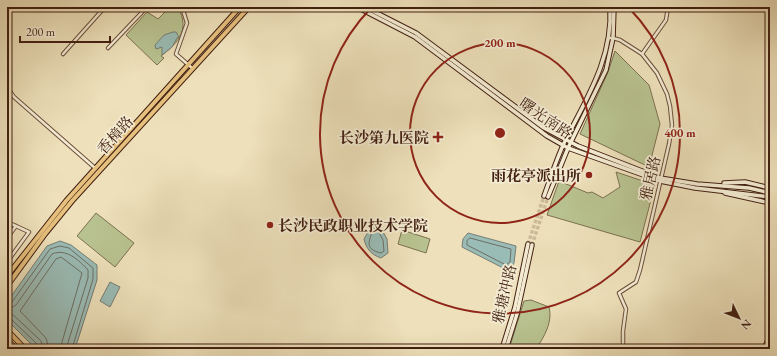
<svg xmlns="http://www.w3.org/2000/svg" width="777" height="356" font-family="'EB Garamond','Noto Serif SC',serif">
  <rect width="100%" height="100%" fill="#ede0ba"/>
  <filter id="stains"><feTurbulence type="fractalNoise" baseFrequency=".005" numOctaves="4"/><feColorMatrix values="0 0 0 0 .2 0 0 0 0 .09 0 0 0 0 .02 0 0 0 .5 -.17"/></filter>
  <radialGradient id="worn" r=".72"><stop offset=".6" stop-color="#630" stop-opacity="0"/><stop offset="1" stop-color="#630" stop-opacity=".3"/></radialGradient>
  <g fill="#b8c290" stroke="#7d7051">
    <path d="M 170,7 L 178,7 C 190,30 179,42 161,56 L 164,58 L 157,65 L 126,35 L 147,12 L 158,19 Z"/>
    <path d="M 615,51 L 649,85 L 660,124 L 649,167 L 580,134 L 608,72 Z"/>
    <path d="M 616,172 L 649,183 L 653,192 L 640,242 L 547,215 L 559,181 L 588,193 L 592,192 L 603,198 L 620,187 Z"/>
    <path d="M 96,213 L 134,243 L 115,267 L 77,236 Z"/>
    <path d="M 402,230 L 430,239 L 426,253 L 398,244 Z"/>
    <path d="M 531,300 L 549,307 C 553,322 544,337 536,349 L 509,349 L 524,301 Z"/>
  </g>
  <g fill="#9abcb6" stroke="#777d74">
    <path d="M 173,32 L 176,32 L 179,37 L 177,38 L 172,47 L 162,55 L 162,47 L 156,49 L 155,45 L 164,35 Z"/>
    <path d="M 378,223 L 387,239 L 388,253 L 381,258 C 372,255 366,249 364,239 L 368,232 L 369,226 Z"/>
    <path d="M 468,233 L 516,246 L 514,263 L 509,271 L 462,247 L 463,239 Z"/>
    <path d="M 60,241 L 71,245 L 97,265 L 97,280 L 75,349 L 36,349 L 7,320 L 7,302 L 47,246 Z"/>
    <path d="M 110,282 L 120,287 L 110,307 L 100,301 Z"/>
  </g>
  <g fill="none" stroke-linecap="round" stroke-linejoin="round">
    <g stroke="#6e6e64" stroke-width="1">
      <path d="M 373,229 L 377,229 L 383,240 L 384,251 L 381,253 C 363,249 370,240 373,229 Z"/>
      <path d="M 470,238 L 511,249 L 510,262 L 506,265 L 467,245 L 467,241 Z"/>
      <path d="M 7,304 L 12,302 L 50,249 L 60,246 L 69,248 L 93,268 L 93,279 L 72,349"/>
      <path d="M 7,318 L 11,319 L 37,344 L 38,349"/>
      <path d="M 43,349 L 41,341 L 8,310 L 16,305 L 52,254 C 66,248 79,260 88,270 L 88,278 L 66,349"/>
      <path d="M 49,349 L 46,338 L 20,311 L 56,259 L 61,257 L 82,273 L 60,349"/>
    </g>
    <g stroke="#cbb998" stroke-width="3.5" stroke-dasharray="3.5 2" stroke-linecap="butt">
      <path d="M 528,244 L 544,196"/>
      <path d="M 532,245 L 548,197"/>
    </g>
    <defs>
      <g id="street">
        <path d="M 182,7 L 187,23 L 176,54 L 192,68"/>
        <path d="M 609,38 L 613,38 L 620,40 L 642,54 L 657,73 L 667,94 L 670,106 L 672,125 L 669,144 L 640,270 L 636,282 L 619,293 L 626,309 L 623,331 L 623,349"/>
        <path d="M 108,48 L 147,7"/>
        <path d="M 63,54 L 105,7"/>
        <path d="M 642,54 L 666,20 L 668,7"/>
        <path d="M 7,87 L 14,97 L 95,168"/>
        <path d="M 7,222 L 29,232 L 7,262"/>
        <path d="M 7,238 L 16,226"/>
      </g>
      <g id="secondary">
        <path d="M 357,7 L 415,37 L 547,136 L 568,148 L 660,181 L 695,188 L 770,197"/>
        <path d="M 365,7 L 416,33 L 544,128 L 578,146 L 660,178 L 697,184 L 749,188 L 770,193"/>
        <path d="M 724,183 L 745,182 L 770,188"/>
        <path d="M 725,193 L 770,203"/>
        <path d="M 544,196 C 551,177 557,157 566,139 C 588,96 613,57 610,7"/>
        <path d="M 548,197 L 568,148 L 606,70 L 613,38 L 614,7"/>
        <path d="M 502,349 L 515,307 L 528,244"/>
        <path d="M 506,349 L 517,314 L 532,245"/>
        <path d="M 764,349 L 770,335"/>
      </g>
      <g id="primary">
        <path d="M 7,276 L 66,201 L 240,7"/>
        <path d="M 7,286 L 45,234 L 72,201 L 249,7"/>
        <path d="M 7,330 L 25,349"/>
        <path d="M 7,340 L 16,349"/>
      </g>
      <path id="highway" d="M 768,349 L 770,344"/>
    </defs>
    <use href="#street" stroke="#6d4f3c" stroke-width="4.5"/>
    <use href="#secondary" stroke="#421f12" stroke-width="5.5"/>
    <use href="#primary" stroke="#421f12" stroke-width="6"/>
    <use href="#highway" stroke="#421f12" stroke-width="7"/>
    <use href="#street" stroke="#f3ebd2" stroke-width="2.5"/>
    <use href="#secondary" stroke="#f3ebd2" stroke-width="3.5"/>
    <use href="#primary" stroke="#e6c07d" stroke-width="4"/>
    <use href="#highway" stroke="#e6c07d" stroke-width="5"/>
  </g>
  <g fill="none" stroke="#8f2418" stroke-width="2">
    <circle cx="500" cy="133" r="90"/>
    <path d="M629 8A180 180 0 1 1 371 8"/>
  </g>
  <g fill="#8f2418" stroke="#f3ebd2" stroke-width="1.5">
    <path d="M436 131h4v4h4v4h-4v4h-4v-4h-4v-4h4z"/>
    <circle cx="589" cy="175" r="4"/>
    <circle cx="270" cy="225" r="4"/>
  </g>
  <g text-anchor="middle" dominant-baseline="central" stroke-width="3.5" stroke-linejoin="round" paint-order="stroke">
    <g font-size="15" fill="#421f12" stroke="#f3ebd2">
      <text transform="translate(546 118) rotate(34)">曙光南路</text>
      <text transform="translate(115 135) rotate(-48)">香樟路</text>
      <text transform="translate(650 178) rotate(-77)">雅居路</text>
      <text transform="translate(504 294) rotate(-77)">雅塘冲路</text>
    </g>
    <g font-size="15" font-weight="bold" fill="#421f12" stroke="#f3ebd2" text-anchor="end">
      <text x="429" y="137">长沙第九医院</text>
      <text x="581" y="175">雨花亭派出所</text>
      <text x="278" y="225" text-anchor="start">长沙民政职业技术学院</text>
    </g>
  </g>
  <circle cx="500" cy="133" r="6" fill="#8f2418" stroke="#f3ebd2" stroke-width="2"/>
  <g font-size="12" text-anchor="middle" font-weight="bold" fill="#8f2418" stroke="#f3ebd2" stroke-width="3.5" stroke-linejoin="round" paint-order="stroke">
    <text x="500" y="47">200 m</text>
    <text x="680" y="137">400 m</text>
  </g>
  <rect width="777" height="356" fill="none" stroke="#ede0ba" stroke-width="24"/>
  <rect x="8" y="8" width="761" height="340" fill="none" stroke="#421f12" stroke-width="2"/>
  <rect x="12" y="12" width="753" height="332" fill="none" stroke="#421f12"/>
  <g transform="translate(739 318) rotate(133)" stroke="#f3ebd2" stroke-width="3" paint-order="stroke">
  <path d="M0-3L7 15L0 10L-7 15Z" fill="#421f12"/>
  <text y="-6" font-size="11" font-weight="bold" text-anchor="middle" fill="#421f12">N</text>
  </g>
  <path d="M20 36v6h90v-6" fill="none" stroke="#421f12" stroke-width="2"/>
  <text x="26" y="36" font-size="12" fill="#421f12" stroke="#f3ebd2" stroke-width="3" paint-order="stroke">200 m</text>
  <rect width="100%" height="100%" filter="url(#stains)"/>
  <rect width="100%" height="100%" fill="url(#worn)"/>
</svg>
